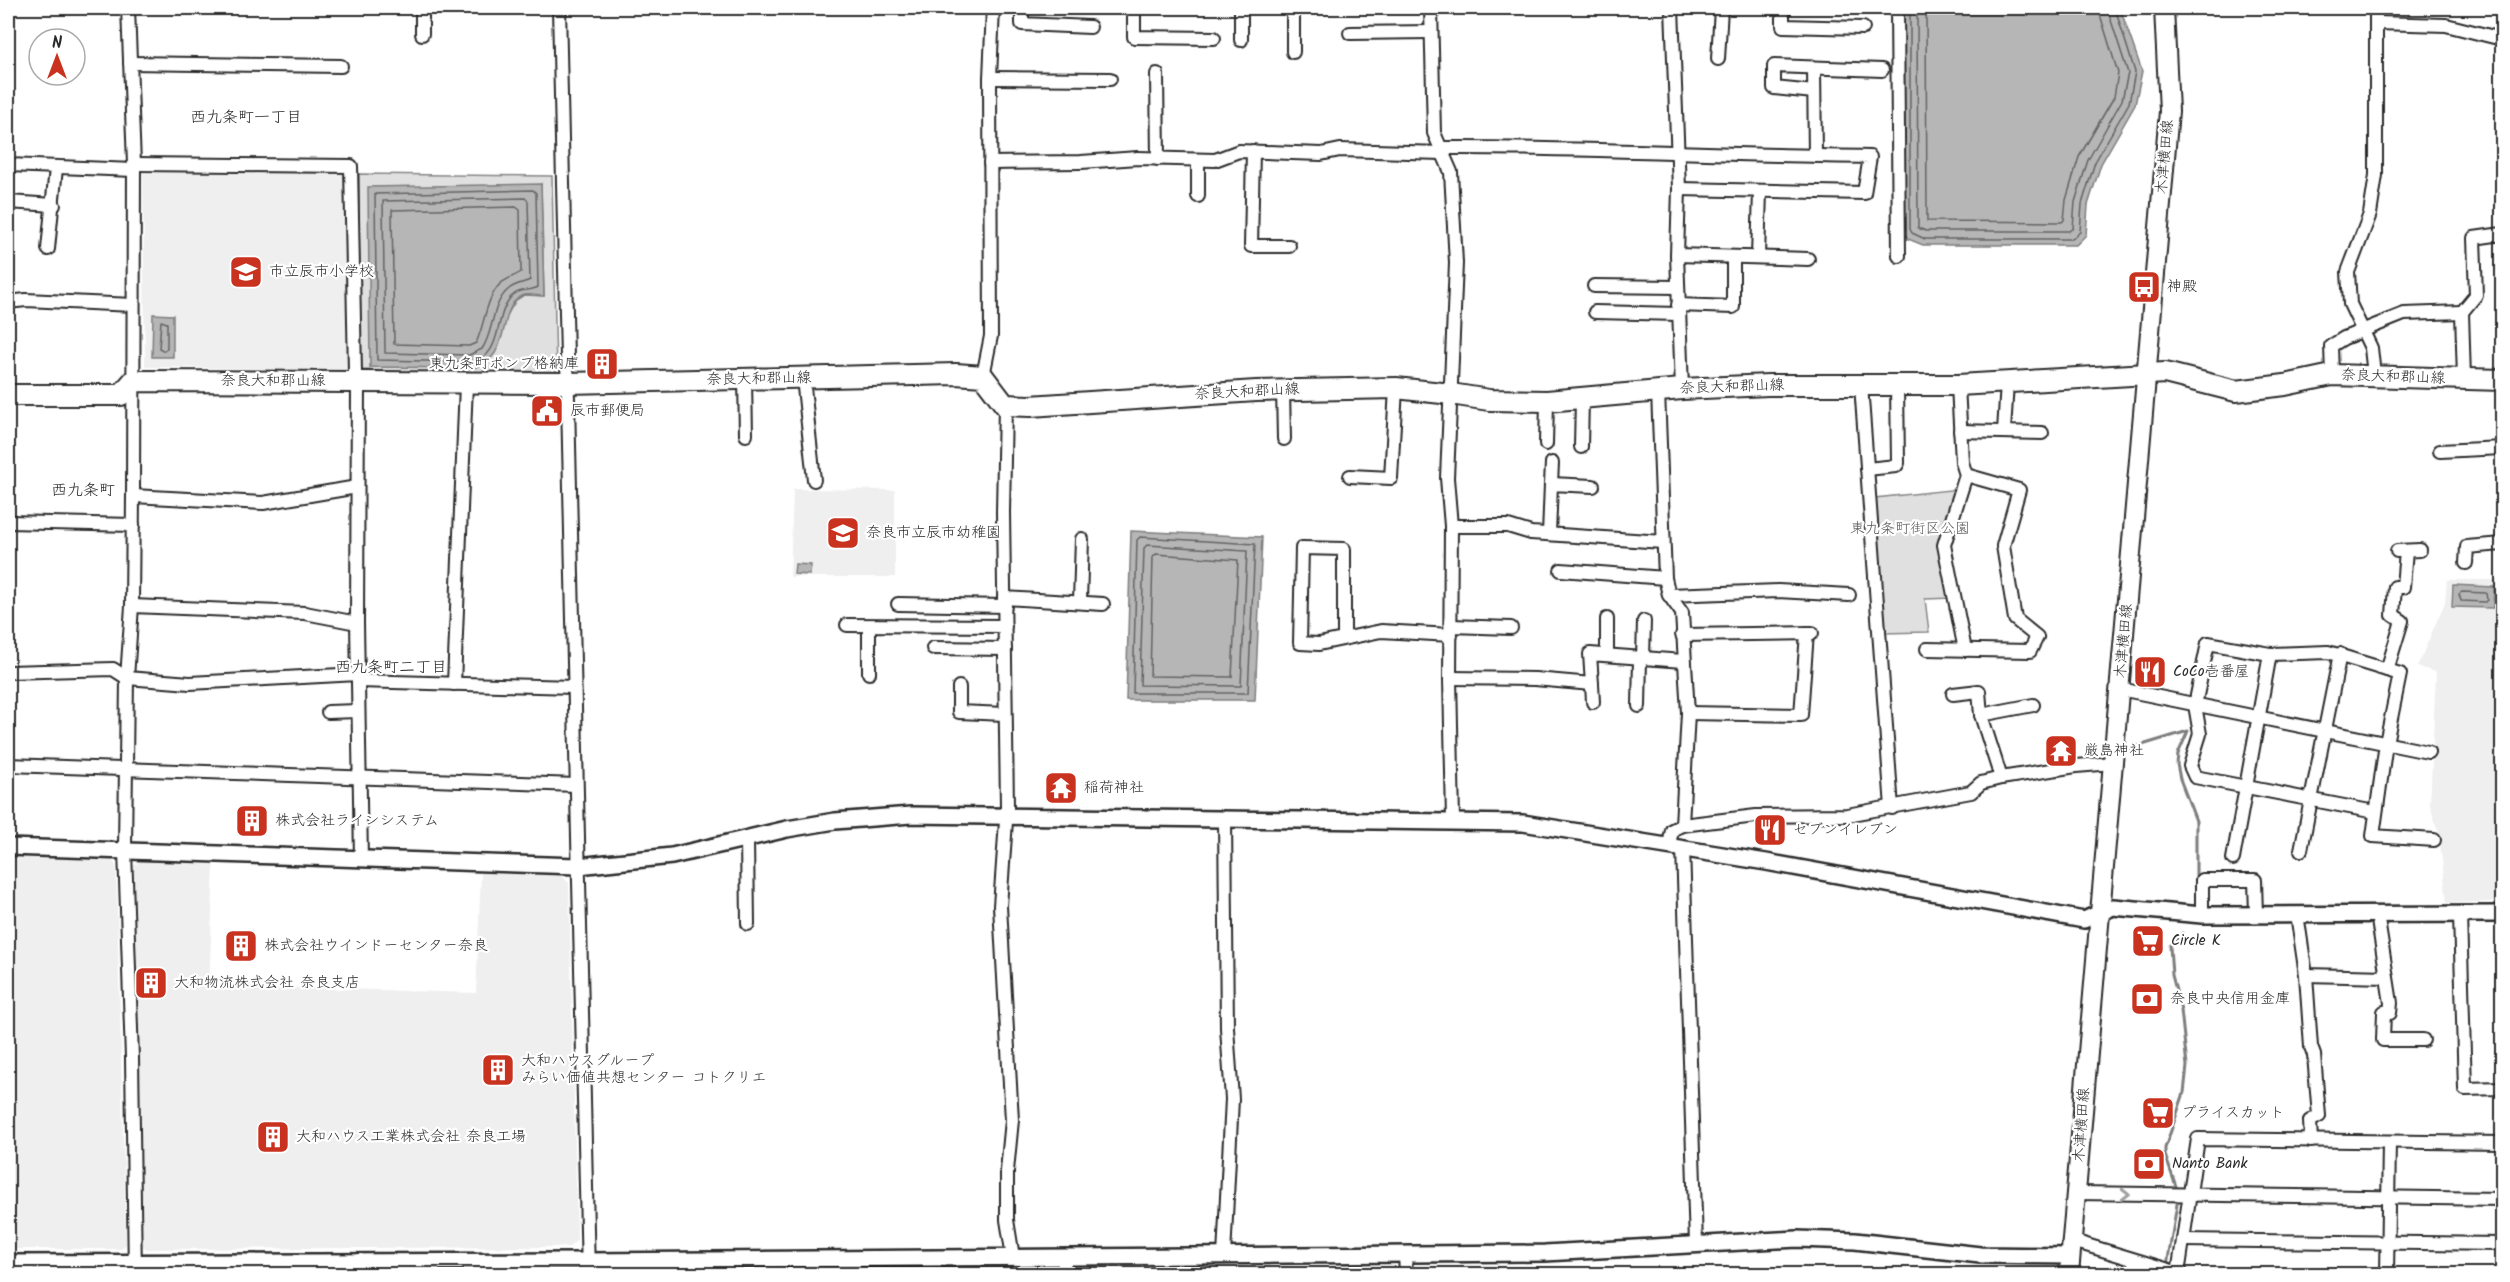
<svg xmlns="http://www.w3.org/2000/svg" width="2510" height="1282" font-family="Kalam,'Klee One',sans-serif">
  <rect width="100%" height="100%" fill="#fff"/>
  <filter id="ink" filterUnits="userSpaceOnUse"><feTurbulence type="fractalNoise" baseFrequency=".0167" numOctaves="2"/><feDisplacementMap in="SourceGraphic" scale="12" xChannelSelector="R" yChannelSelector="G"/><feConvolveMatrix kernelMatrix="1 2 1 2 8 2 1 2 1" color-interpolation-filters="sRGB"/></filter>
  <g filter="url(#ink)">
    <g fill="#efefef">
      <path d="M 340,171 L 347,176 L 349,370 L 145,367 L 143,173 Z"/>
      <path d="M 793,489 L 895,490 L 895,577 L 790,577 Z"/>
      <path d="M 2447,580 L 2502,580 L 2502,902 L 2447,903 L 2439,834 L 2430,805 L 2436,672 L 2417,667 L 2445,602 Z"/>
      <path d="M 8,855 L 111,859 L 116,866 L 126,1244 L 121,1249 L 8,1249 Z"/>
      <path d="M 139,860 L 214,865 L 209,985 L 476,993 L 481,873 L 561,875 L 569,883 L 577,1240 L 569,1247 L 146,1249 L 141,1245 L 132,866 L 138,863 Z"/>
      <path d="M 765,1273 L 765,1274 L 21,1274 Z"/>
    </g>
    <g fill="#e0e0e0" stroke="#868686" stroke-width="1.5" fill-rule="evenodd">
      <path d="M 359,174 L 552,176 L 556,373 L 470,374 L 360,370 ZM 541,184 L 544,296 L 524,295 L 516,300 L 476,367 L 371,367 Z"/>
      <path d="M 1959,489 L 1941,545 L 1952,598 L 1925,599 L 1929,632 L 1881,633 L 1875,498 Z"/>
    </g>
    <g fill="#b6b6b6" stroke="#7e7e7e" stroke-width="1.5">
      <path d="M 1904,8 L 2120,8 L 2142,71 L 2135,105 L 2101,164 L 2088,205 L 2086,235 L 2076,245 L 1923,245 L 1908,239 L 1904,231 Z"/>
      <path d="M 541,184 L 544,296 C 538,296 531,294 525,295 C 495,302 515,363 470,368 L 370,367 L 368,187 Z"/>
      <path d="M 153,314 L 173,315 L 173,357 L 152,357 Z"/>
      <path d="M 1131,531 L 1262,537 L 1255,700 L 1126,700 Z"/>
      <path d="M 795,564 L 811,565 L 810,575 L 794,574 Z"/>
      <path d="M 2453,585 L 2494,587 L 2493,608 L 2452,607 Z"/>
    </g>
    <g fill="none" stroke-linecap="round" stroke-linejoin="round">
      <g stroke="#636363" stroke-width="1.5">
        <path d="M 1910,8 L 1910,229 L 1912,233 L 1925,239 L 2072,239 L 2080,232 L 2082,204 L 2095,162 L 2129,103 L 2135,72 L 2115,8"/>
        <path d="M 1917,8 L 1918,228 L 1926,231 L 2069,231 L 2073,228 L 2075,202 L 2088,160 L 2122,100 L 2128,73 L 2107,8"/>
        <path d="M 1926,8 L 1927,221 L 2062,222 L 2064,220 L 2066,200 L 2079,157 L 2114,97 L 2118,73 L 2098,8"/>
        <path d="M 533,190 L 536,193 L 538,287 C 529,292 519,288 511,297 C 493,317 504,358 470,362 L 377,360 L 375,194 Z"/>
        <path d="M 525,198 L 528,201 L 530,280 C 524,283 515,284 509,289 C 491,303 494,332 482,349 L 469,355 L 385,353 L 383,201 Z"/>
        <path d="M 516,207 L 520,210 L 521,272 C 515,276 506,279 500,284 C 485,300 485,324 476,343 L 469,346 L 394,344 L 392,210 Z"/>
        <path d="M 161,321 L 167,323 L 167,348 L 164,351 L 159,348 Z"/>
        <path d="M 1140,537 L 1255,544 L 1248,693 L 1133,693 L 1137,540 Z"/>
        <path d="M 1147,545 L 1247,551 L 1241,686 L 1140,685 L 1144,548 Z"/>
        <path d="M 1156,554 L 1238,560 L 1232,677 L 1150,676 L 1153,557 Z"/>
        <path d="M 2462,592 L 2486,593 L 2487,600 L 2485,602 L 2461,601 L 2459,594 Z"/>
      </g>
      <g stroke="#7e7e7e" stroke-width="3">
        <path d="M 2129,749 L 2188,731 L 2178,754 L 2177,764 L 2180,779 L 2196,821 L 2196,898"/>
        <path d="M 2178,1192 L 2165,1155 L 2165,1148 L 2184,1093 L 2187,1066 L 2181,1010 L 2172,975 L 2170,946 L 2182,933"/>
        <path d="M 2167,1266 L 2178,1198"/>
      </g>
      <defs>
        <g id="minor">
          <path d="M 128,8 L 134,164 L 133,496 L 132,606 L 127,678 L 125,850 L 132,1058 L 135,1274"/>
          <path d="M 559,8 L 588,1274"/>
          <path d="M 1022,8 L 1022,24 L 1090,27"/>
          <path d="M 1134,8 L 1134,37 L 1214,38"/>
          <path d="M 1241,8 L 1241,40"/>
          <path d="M 1293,8 L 1293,52"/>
          <path d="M 1431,8 L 1434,133 L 1451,172 L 1456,263 L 1447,478 L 1451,526 L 1450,678 L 1453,820"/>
          <path d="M 1672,8 L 1679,189 L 1677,255 L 1682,389"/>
          <path d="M 1783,8 L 1783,26 L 1863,28"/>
          <path d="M 1897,8 L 1899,256"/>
          <path d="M 2376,23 L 2446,25 L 2502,39"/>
          <path d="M 1350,33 L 1431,32"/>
          <path d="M 422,34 L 422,8"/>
          <path d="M 1718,59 L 1721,8"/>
          <path d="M 130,63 L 341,66"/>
          <path d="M 1814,68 L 1815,156"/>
          <path d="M 1157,74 L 1158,159"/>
          <path d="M 990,78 L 1110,79"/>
          <path d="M 1814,92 L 1774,88 L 1774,66 L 1882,70"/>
          <path d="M 1440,148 C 1584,147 1727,155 1870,157 L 1864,193 L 1679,189"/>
          <path d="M 1253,151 L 1251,246 L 1289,246"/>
          <path d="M 1198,160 L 1198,196"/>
          <path d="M 990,163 L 1081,162 L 1138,158 L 1215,160 L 1239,151 L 1321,154 L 1340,150 L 1442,153"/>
          <path d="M 134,164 L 351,166 L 355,373 L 358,381 L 357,623 L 361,859"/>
          <path d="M 8,165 L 134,170"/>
          <path d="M 8,202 L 54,205"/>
          <path d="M 48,249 L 56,168"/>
          <path d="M 1677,255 L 1808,259"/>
          <path d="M 1758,257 L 1760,191"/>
          <path d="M 1594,286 L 1678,287"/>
          <path d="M 8,302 L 26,300 L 133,305"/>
          <path d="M 1678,305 L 1733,307 L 1733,258"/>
          <path d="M 1595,312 L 1679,314"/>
          <path d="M 2332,375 L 2331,346 L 2344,338 L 2404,314 L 2462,312"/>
          <path d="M 2374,375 L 2371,348 L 2350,304 L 2348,272 L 2370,214 L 2376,175 L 2376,8"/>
          <path d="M 983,376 L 991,336 L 990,78 L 993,8"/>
          <path d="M 803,378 L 814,480"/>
          <path d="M 745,379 L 746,435"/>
          <path d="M 2464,379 L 2462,312 L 2476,295 L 2474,238 L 2502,234"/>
          <path d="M 1861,385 L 1892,808"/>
          <path d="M 1958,385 L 1962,462 L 1966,475 L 1944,545 L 1965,650"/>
          <path d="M 1283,389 L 1284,439"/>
          <path d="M 1658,391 L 1665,578 L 1669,595 L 1682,613 L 1688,713 L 1682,825"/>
          <path d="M 1005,405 L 1003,512 L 1007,807 L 1000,906 L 1012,1120 L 1007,1171 L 1007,1220 L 1013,1257"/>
          <path d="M 1960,431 L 2042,433"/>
          <path d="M 2004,431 L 2007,383"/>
          <path d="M 1546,444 L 1547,401"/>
          <path d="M 1581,447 L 1582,398"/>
          <path d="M 2440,451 L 2502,448"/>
          <path d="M 1867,469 L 1896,466 L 1898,463 L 1897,385"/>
          <path d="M 1350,476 L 1391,478 L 1396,388"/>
          <path d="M 1551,484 L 1552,463"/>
          <path d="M 133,496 L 263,503 L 357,487"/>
          <path d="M 8,522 L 133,525"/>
          <path d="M 1451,526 L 1508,526 L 1531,533 L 1663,542"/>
          <path d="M 1549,534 L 1551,484 L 1593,486"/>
          <path d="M 2397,551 L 2420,550"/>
          <path d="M 2466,563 L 2467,547 L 2502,544"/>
          <path d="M 1561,570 L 1665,578"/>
          <path d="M 1669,595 L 1778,591 L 1849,595"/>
          <path d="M 1004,598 L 1103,604"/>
          <path d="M 1080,601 L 1082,539"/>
          <path d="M 898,604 L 1005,606"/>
          <path d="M 132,606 L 305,613 L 357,623"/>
          <path d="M 1607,619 L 1607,655"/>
          <path d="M 847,625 L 1005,626"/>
          <path d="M 869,626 L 869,673"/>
          <path d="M 1451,626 L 1511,628"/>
          <path d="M 1682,635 L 1812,633"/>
          <path d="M 1344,637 L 1344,549 L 1302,548 L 1300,643 L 1319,644 L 1381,631 L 1451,635"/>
          <path d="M 933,648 L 1005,649"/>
          <path d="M 1927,649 L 2030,651 L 2037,637 L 2015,619 L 2003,546 L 2019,490 L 1966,475"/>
          <path d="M 1643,658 L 1644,621"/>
          <path d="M 2387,670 L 2402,621 L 2393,615 L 2395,587 L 2403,587 L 2406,551"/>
          <path d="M 8,672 L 113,669 L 127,678 L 190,683 L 358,674"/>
          <path d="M 1450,678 L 1535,679 L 1592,684 L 1590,654 L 1683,661"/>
          <path d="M 358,681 L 574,687"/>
          <path d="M 454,684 L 466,384"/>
          <path d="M 1592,684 L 1593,702"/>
          <path d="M 959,687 L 959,712 L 1005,714"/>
          <path d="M 2120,689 L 2428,752"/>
          <path d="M 1953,694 L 1979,691 L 1981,715 L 2001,778"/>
          <path d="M 1639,706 L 1640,658"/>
          <path d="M 328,712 L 358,711"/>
          <path d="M 1688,713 L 1801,715 L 1807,633"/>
          <path d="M 1981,715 L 2033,705"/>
          <path d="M 8,765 L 576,785"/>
          <path d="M 2375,812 L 2195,777 L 2190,766 L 2200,734 L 2195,705 L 2208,643 L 2270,654 L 2328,652 L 2400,674 L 2386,743 L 2373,836 L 2434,840"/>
          <path d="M 747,838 L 748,924"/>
          <path d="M 1669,846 L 1672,830 L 1682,825 L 1756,816 L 1847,815 L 1971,792 L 1981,783 L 2001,778 L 2076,766 L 2113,763"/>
          <path d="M 1683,848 L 1696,1244"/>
          <path d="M 2301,850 L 2340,654"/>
          <path d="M 2233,859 L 2270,654"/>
          <path d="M 2297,914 L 2306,975 L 2311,1047 L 2314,1055 L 2319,1116 L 2310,1121 L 2311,1141"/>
          <path d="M 2377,914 L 2391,1003 L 2390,1013 L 2384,1012 L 2383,1040 L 2423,1040"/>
          <path d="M 2202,915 L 2202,880 L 2255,880 L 2256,915"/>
          <path d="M 2460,915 L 2465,1089 L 2502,1088"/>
          <path d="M 2306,975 L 2387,977"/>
          <path d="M 2077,1193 L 2502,1199"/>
          <path d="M 2183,1240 L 2502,1244"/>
          <path d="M 2073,1241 L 2182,1274"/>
          <path d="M 1405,1254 L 1406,1274"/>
          <path d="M 1224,1256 L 1232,1099 L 1227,1028 L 1225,818"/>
          <path d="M 1064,1257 L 1064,1274"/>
          <path d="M 360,1260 L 361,1274"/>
          <path d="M 2178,1274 L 2198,1139 L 2502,1143"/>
          <path d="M 2387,1274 L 2389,1142"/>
        </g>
        <g id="tertiary">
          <path d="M 8,847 L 578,866 L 672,856 L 787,829 L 835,821 L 911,815 L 1523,823 L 1766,862 L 2084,920 L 2113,907 L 2202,915 L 2502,914"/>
          <path d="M 8,1263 L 588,1261 L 1545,1253 L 1797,1239 L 1855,1241 L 1980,1255 L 2071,1256"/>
        </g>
        <path id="secondary" d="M 2069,1274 L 2169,111 L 2164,8"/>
        <path id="primary" d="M 8,395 L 121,395 L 133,381 L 568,383 L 956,374 L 983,376 L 1005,405 L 1030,406 L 1256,391 L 1396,388 L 1451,394 L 1489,400 L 1547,401 L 1682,389 L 1768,385 L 1958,385 L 2165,373 L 2236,391 L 2285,385 L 2332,375 L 2502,380"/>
      </defs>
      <use href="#minor" stroke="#2b2b2b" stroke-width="16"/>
      <use href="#tertiary" stroke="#2b2b2b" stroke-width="20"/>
      <use href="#secondary" stroke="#2b2b2b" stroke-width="22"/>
      <use href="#primary" stroke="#2b2b2b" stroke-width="24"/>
      <use href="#minor" stroke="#fff" stroke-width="12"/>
      <use href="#tertiary" stroke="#fff" stroke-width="15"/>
      <use href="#secondary" stroke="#fff" stroke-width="18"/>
      <use href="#primary" stroke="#fff" stroke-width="20"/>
    </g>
    <defs><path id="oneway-chevron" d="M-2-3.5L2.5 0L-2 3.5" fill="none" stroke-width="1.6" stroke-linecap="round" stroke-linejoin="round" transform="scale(1.5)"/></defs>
    <use stroke="#a0a0a0" href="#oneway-chevron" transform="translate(2125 1194) rotate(1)"/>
  </g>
  <defs>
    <symbol id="school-square" viewBox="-11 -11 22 22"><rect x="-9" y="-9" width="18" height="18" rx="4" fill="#c8321e" stroke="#fff"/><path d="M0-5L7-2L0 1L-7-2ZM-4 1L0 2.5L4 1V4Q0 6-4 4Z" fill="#fff"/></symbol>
    <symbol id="bus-square" viewBox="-11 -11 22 22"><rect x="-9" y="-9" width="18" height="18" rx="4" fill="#c8321e" stroke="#fff"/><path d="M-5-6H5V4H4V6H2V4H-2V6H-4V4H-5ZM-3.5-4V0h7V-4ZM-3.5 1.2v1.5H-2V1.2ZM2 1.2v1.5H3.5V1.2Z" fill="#fff"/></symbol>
    <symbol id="building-square" viewBox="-11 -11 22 22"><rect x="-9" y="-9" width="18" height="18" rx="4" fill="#c8321e" stroke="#fff"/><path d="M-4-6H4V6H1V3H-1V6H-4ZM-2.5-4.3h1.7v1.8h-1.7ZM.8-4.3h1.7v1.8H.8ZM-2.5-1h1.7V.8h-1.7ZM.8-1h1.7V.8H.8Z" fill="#fff"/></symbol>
    <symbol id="civic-square" viewBox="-11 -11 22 22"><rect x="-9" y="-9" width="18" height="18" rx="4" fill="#c8321e" stroke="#fff"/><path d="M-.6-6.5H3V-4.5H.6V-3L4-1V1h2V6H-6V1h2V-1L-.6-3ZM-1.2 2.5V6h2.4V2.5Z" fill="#fff"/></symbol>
    <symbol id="restaurant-square" viewBox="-11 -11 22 22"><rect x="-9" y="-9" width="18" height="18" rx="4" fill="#c8321e" stroke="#fff"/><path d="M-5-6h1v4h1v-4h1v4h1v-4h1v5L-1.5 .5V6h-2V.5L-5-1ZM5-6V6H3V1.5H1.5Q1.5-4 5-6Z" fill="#fff"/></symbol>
    <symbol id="temple-square" viewBox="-11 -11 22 22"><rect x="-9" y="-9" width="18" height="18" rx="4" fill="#c8321e" stroke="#fff"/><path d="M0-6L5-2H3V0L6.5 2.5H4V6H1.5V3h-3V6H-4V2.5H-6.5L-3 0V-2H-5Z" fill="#fff"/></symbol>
    <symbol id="supermarket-square" viewBox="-11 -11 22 22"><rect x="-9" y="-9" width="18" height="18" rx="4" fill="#c8321e" stroke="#fff"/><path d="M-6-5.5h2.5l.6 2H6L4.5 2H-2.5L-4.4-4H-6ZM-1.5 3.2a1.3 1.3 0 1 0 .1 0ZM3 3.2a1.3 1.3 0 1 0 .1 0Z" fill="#fff"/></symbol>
    <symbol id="bank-square" viewBox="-11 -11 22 22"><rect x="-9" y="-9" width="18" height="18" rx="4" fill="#c8321e" stroke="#fff"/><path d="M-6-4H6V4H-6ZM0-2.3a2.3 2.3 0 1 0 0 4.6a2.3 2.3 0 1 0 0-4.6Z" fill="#fff"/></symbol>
  </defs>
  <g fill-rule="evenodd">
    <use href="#school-square" x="227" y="253" width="38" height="38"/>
    <use href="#bus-square" x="2125" y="268" width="38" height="38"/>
    <use href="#building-square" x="583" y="345" width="38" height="38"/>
    <use href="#civic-square" x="528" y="392" width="38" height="38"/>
    <use href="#school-square" x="824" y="514" width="38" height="38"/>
    <use href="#restaurant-square" x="2131" y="653" width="38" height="38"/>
    <use href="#temple-square" x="2042" y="732" width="38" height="38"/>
    <use href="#temple-square" x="1042" y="769" width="38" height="38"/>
    <use href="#building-square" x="233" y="802" width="38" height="38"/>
    <use href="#restaurant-square" x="1751" y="811" width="38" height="38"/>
    <use href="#supermarket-square" x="2129" y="922" width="38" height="38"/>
    <use href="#building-square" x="222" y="927" width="38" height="38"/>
    <use href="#building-square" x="132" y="964" width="38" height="38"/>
    <use href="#bank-square" x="2128" y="980" width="38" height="38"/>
    <use href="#building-square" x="479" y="1051" width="38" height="38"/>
    <use href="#supermarket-square" x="2139" y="1094" width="38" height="38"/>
    <use href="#building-square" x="254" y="1118" width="38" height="38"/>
    <use href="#bank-square" x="2130" y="1145" width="38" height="38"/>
  </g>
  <g text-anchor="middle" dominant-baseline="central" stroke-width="4.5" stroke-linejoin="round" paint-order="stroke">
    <g font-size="15" fill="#2b2b2b" stroke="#fff">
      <text transform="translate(2165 157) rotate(-85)">木津横田線</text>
      <text transform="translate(2393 377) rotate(2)">奈良大和郡山線</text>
      <text transform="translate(759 379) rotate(-1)">奈良大和郡山線</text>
      <text x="273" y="381">奈良大和郡山線</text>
      <text transform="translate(1732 387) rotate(-2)">奈良大和郡山線</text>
      <text transform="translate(1247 392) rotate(-3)">奈良大和郡山線</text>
      <text transform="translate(2124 641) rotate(-85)">木津横田線</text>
      <text transform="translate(2082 1125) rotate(-86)">木津横田線</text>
    </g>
    <g font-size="15" fill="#2b2b2b" stroke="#fff" text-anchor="start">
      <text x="269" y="272">市立辰市小学校</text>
      <text x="2167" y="287">神殿</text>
      <text x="579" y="364" text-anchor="end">東九条町ポンプ格納庫</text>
      <text x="570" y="411">辰市郵便局</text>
      <text x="866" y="533">奈良市立辰市幼稚園</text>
      <text x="2173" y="672">CoCo壱番屋</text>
      <text x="2084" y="751">厳島神社</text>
      <text x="1084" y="788">稲荷神社</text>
      <text x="275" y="821">株式会社ラインシステム</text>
      <text x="1793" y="830">セブンイレブン</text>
      <text x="2171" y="941">Circle K</text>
      <text x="264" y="946">株式会社ウインドーセンター奈良</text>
      <text x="174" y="983">大和物流株式会社 奈良支店</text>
      <text x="2170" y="999">奈良中央信用金庫</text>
      <text x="521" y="1061">大和ハウスグループ<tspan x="521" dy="17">みらい価値共想センター コトクリエ</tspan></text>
      <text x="2181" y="1113">プライスカット</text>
      <text x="296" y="1137">大和ハウス工業株式会社 奈良工場</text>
      <text x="2172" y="1164">Nanto Bank</text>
    </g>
    <g font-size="15" fill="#585858" stroke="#fff">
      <text x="1910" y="529">東九条町街区公園</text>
    </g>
    <g font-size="16" fill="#2b2b2b" stroke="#fff">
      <text x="246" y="117">西九条町一丁目</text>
      <text x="83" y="490">西九条町</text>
      <text x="391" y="667">西九条町二丁目</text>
    </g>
  </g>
  <rect width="2510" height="1282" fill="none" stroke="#fff" stroke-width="30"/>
  <rect x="15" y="15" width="2480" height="1252" fill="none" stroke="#2b2b2b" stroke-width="2" filter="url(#ink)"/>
  <g transform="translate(57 57)"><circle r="28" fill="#ffffff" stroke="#aaaaaa" stroke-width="1.5"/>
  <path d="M0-4.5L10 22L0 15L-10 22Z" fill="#c8321e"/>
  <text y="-9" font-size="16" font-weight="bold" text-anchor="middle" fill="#2b2b2b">N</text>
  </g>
</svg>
